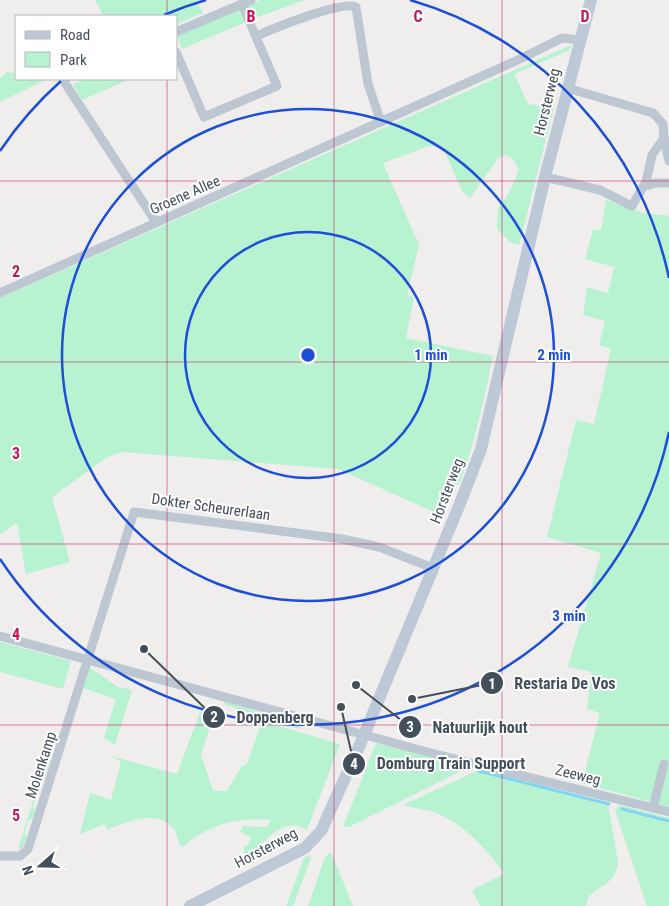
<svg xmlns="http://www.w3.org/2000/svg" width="669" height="906" font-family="'Roboto Condensed',sans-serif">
  <rect width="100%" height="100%" fill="#f0eded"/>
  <g fill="#b7f2d1">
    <path d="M 95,0 L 196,0 L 203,13 L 176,24 L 176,16 L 103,16 Z"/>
    <path d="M 260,0 L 305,0 L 258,17 L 182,49 L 177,34 Z"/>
    <path d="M 571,45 L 570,50 L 514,74 L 528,104 L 554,108 L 519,245 L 510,242 L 497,229 L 498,208 L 509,193 L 519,170 L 513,159 L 506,155 L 498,158 L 470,198 L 462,191 L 443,147 L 429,146 L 383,163 L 419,245 L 407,295 L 414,297 L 406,338 L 493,356 C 484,399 475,442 460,483 L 456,485 L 446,509 L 445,517 L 338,469 L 121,452 L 106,458 L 52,497 L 70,562 L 26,574 L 17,523 L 0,534 L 0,298 Z"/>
    <path d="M 7,72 L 16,73 L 16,79 L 45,80 L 0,102 L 0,78 Z"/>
    <path d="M 86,79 L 130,79 L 82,100 L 73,84 Z"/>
    <path d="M 606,200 L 643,213 L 669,216 L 669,807 L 582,783 L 600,713 L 587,709 L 591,672 L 568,667 L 601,553 L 547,537 L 576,420 L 594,424 L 611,349 L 599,345 L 605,321 L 583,315 L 587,287 L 608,293 L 614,267 L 585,259 L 593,230 L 601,230 Z"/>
    <path d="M 0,642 L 71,661 L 63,689 L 0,672 Z"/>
    <path d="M 89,667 L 118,687 L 132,690 L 115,745 L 104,738 L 116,699 L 83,688 Z"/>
    <path d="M 224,701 L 301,725 L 299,729 L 223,704 Z"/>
    <path d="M 202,707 L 208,712 L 210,727 L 201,754 L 213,791 L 227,791 L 241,767 L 247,764 L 262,721 L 340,744 L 307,830 C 283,814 260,845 248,861 L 242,861 L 245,845 L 248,845 L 251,837 L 240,832 L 243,826 L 267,827 L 271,820 C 244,817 217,822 194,838 C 190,841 187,845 181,847 C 177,842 178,835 174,829 C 157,808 126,822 107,830 L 105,824 L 80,834 L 90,793 L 111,800 L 121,762 L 111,756 L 177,774 Z"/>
    <path d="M 376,743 L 469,767 L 349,827 L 343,827 Z"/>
    <path d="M 46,759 L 50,763 C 45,779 38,790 33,806 L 35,810 L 33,818 L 28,821 L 25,833 L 27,837 L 22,848 L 18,849 Z"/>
    <path d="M 479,770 L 608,803 L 618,861 C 616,884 603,883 588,897 L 586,906 L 480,906 L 472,890 L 504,874 C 487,849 463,823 434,812 C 424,809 413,808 403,805 Z"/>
    <path d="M 620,805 L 669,818 L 669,906 L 647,906 L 615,810 Z"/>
    <path d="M 331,852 L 353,906 L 308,906 L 325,857 Z"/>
    <path d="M 310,855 L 311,858 L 293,906 L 286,906 L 304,858 Z"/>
  </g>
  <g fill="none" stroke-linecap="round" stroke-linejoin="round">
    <g stroke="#81d5f2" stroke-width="3">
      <path d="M 479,771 L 609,804"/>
      <path d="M 622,809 L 669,821"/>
    </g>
    <g stroke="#bcc7d1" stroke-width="9">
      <path d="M 176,32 L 251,0"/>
      <path d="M 257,36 C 274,28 343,0 356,7 L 368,84 L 381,122"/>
      <path d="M 176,52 L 204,117 L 277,86 L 242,4"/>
      <path d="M 66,79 L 63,80 L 156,222"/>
      <path d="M 664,138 L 669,161"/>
      <path d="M 545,177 L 600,190 L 632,206 L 646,182 L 652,155 L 664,138 L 663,124 L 653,113 L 567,88"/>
      <path d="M 643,187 L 655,183 L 669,183"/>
      <path d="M 0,293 L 520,59 L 562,38 L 580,40"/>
      <path d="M 0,636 L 431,753 L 669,812"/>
      <path d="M 653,808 L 664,764"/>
      <path d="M 0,856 L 20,856 L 28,849 L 134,512 L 342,539 L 379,547 L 433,568"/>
    </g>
    <path stroke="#bec9d8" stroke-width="12" d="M 190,906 L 305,848 L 321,831 L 359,747 L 459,506 L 481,449 L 545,177 L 591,0"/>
  </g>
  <path fill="none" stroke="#c2185b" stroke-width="1" stroke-opacity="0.55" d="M 167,0 L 167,16M 334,0 L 334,906M 502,0 L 502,906M 167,79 L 167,906M 0,181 L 669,181M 0,362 L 669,362M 0,544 L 669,544M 0,725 L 669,725"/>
  <g fill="none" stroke="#1d4ed8" stroke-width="2.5">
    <circle cx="308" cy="355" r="123"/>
    <circle cx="308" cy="355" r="246"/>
    <path d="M669 432A369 369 0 0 1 0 559M0 151A369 369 0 0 1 61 81M164 15A369 369 0 0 1 206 0M410 0A369 369 0 0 1 669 278"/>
  </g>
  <g text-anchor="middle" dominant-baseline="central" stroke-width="4" stroke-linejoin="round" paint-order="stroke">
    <g font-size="15" fill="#444f5c" stroke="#fff">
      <text transform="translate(547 102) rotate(-76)">Horsterweg</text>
      <text transform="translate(185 195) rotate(-24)">Groene Allee</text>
      <text transform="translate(447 491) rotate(-69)">Horsterweg</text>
      <text transform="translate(211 507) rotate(8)">Dokter Scheurerlaan</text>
      <text transform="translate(41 765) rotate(-72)">Molenkamp</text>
      <text transform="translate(578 775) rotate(14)">Zeeweg</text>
      <text transform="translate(266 848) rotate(-28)">Horsterweg</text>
    </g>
  </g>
  <g font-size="16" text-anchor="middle" font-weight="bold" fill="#c2185b" stroke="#fff" stroke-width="4" stroke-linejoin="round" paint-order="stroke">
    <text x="251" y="22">B</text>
    <text x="418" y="22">C</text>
    <text x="585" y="22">D</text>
    <text x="16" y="277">2</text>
    <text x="16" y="459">3</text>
    <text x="16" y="640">4</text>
    <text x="16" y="821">5</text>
  </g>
  <circle cx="308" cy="355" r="8" fill="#1d4ed8" stroke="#fff" stroke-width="2.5"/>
  <g font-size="15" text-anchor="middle" font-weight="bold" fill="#1d4ed8" stroke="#fff" stroke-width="4" stroke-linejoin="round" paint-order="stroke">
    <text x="431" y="360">1 min</text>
    <text x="554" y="360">2 min</text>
    <text x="569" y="621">3 min</text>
  </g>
  <path fill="none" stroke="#444f5c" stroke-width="2" d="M412 699L492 683M144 649L214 717M356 685L410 727M341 707L354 764"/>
  <g fill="#444f5c" stroke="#fff" stroke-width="2">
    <circle cx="412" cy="699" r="5"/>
    <circle cx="144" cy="649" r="5"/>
    <circle cx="356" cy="685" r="5"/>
    <circle cx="341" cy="707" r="5"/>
    <circle cx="492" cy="683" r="12"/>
    <circle cx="214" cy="717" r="12"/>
    <circle cx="410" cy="727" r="12"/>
    <circle cx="354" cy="764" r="12"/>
  </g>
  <g font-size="15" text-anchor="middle" font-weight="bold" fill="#fff">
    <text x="492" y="689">1</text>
    <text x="214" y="722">2</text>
    <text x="410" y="732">3</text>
    <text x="354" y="769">4</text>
  </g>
  <g font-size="16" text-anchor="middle" font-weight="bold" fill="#444f5c" stroke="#fff" stroke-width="4" stroke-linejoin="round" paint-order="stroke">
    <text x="565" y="689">Restaria De Vos</text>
    <text x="275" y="723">Doppenberg</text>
    <text x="480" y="733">Natuurlijk hout</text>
    <text x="451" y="769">Domburg Train Support</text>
  </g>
  <rect x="15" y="15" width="162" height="65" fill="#ffffff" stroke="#b4b9be"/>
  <rect x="25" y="31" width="25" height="8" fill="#bec9d8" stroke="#b4b9be"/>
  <text x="60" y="40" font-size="15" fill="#444f5c">Road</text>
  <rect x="25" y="52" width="25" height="15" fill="#b7f2d1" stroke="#b4b9be"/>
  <text x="60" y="65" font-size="15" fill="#444f5c">Park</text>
  <g transform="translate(40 866) rotate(250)" stroke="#ffffff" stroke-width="4" paint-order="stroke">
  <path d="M0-4L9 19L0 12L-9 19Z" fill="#444f5c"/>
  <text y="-8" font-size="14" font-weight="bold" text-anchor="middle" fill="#444f5c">N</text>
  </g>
</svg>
